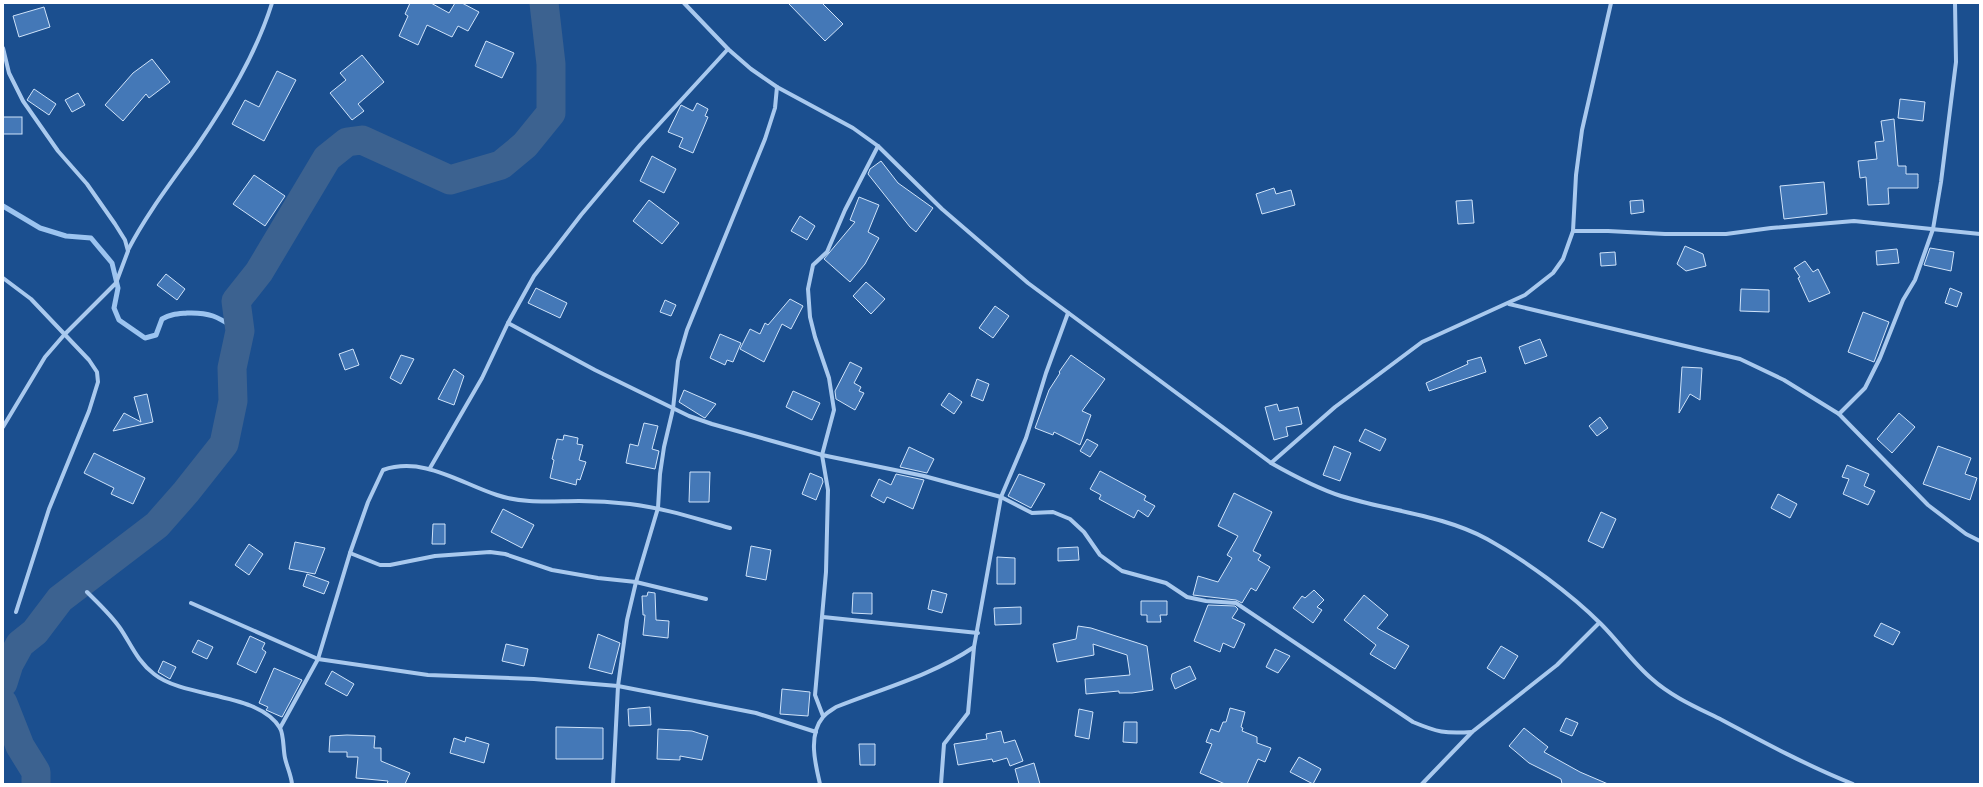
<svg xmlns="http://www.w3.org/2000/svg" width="1983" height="787" font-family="Poppins,sans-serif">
  <rect width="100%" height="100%" fill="#1b4f8f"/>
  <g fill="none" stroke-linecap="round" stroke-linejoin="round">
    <path stroke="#9cc4f0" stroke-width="5" d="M 3,206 L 40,228 L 66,236 L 91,238 L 112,263 L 118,288 L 114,308 L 119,320 L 145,338 L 156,335 L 162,319 C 171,314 177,314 187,313 C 212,312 219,318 240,331"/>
    <g stroke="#3c6290" stroke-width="29">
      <path d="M 3,683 L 9,664 L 20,644 L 35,632 L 60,599 L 157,525 L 186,492 L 224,444 L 233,401 L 232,368 L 240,331 L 236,301 L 259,272 L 327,158 L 347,142 L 362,140 L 450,180 L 501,165 L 525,145 L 551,113 L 551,64 L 544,3"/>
      <path d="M 3,703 L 20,746 L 36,772 L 36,784"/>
    </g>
  </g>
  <g fill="#4478b7" stroke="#cfe3fa">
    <path d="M 410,3 L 431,3 L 449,13 L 455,3 L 462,3 L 479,12 L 468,31 L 458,26 L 452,37 L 427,25 L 418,45 L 399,36 L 408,16 L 405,14 Z"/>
    <path d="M 788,3 L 822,3 L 843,24 L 825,41 Z"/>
    <path d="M 44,7 L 50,27 L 19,37 L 13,16 Z"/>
    <path d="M 486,41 L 514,53 L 502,78 L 475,66 Z"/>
    <path d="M 362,55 L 384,82 L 358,104 L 364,111 L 352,120 L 330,93 L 346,80 L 340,73 Z"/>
    <path d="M 152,59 L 170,82 L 149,98 L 146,94 L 123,121 L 105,105 L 133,73 Z"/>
    <path d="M 277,71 L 296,80 L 264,141 L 232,124 L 245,100 L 259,107 Z"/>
    <path d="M 34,89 L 56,104 L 49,115 L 27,100 Z"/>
    <path d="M 78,93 L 85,105 L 72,112 L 65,100 Z"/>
    <path d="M 1900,99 L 1925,102 L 1923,121 L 1898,118 Z"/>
    <path d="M 697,103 L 708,109 L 705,116 L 708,117 L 693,153 L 679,147 L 683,138 L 668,132 L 681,105 L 693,111 Z"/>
    <rect x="3" y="117" width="19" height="17"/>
    <path d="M 1894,119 L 1898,166 L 1906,166 L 1906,174 L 1918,174 L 1918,188 L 1888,188 L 1889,204 L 1868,205 L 1866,177 L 1860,178 L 1858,161 L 1877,159 L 1875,142 L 1884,141 L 1881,121 Z"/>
    <path d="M 652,156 L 676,169 L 664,193 L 640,181 Z"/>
    <path d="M 881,161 L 898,183 L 933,208 L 916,232 L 910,227 L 868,174 L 870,169 Z"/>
    <path d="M 254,175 L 285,196 L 265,226 L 233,204 Z"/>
    <path d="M 1824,182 L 1827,214 L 1784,219 L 1780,186 Z"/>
    <path d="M 1274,188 L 1276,194 L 1291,190 L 1295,205 L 1262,214 L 1256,194 Z"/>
    <path d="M 859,197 L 879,205 L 868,232 L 879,238 L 865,264 L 850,282 L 824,259 L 855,222 L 850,220 Z"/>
    <path d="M 649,200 L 679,223 L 662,244 L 633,221 Z"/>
    <path d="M 1472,200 L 1474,223 L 1458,224 L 1456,201 Z"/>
    <path d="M 1643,200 L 1644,212 L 1631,214 L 1630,201 Z"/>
    <path d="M 800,216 L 815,226 L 807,240 L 791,231 Z"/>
    <path d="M 1685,246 L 1703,254 L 1706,266 L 1686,271 L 1677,264 Z"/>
    <path d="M 1930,248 L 1954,252 L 1951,271 L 1924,265 Z"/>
    <path d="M 1897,249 L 1899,263 L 1877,265 L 1876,251 Z"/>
    <path d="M 1615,252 L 1616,265 L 1601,266 L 1600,253 Z"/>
    <path d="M 1805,261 L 1813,272 L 1818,269 L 1830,293 L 1809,302 L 1798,278 L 1800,277 L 1794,268 Z"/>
    <path d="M 166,274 L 185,289 L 177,300 L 157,285 Z"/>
    <path d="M 866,282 L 885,299 L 871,314 L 853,296 Z"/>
    <path d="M 536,288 L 567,303 L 560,318 L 528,303 Z"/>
    <path d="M 1950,288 L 1962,293 L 1957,307 L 1945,303 Z"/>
    <path d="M 1741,289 L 1769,290 L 1769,312 L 1740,311 Z"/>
    <path d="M 790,299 L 803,306 L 791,329 L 782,324 L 764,362 L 740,349 L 750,329 L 760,334 L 765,323 L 768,325 Z"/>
    <path d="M 665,300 L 676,305 L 671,316 L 660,312 Z"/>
    <path d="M 995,306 L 1009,316 L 993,338 L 979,328 Z"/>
    <path d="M 1863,312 L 1889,322 L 1874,362 L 1848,352 Z"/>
    <path d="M 720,334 L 741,343 L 733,362 L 727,360 L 725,365 L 710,358 Z"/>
    <path d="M 1540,339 L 1547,356 L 1525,364 L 1519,347 Z"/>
    <path d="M 353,349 L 359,365 L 345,370 L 339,354 Z"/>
    <path d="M 401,355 L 414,359 L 401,384 L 390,378 Z"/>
    <path d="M 1071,355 L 1105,379 L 1082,411 L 1091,415 L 1080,445 L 1054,432 L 1053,435 L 1035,428 L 1049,390 L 1060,373 L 1059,372 Z"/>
    <path d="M 1481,357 L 1486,372 L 1429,391 L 1426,383 L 1468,364 L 1467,361 Z"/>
    <path d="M 850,362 L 862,368 L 854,383 L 861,387 L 859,391 L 864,393 L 855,410 L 836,399 L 835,391 Z"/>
    <path d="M 1682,367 L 1702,368 L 1700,400 L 1690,394 L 1679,413 Z"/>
    <path d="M 454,369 L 464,376 L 454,405 L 438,399 Z"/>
    <path d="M 977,379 L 989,384 L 983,401 L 971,396 Z"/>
    <path d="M 684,390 L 716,404 L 705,418 L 703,417 L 679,402 Z"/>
    <path d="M 793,391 L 820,403 L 812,420 L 786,407 Z"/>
    <path d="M 949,393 L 962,402 L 954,414 L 941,405 Z"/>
    <path d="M 147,394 L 153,422 L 113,431 L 124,413 L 141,422 L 134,397 Z"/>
    <path d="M 1277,404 L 1279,411 L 1298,407 L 1302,424 L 1286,427 L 1288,436 L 1274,440 L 1265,407 Z"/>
    <path d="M 1899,413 L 1915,427 L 1892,453 L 1877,439 Z"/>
    <path d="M 1600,417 L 1608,428 L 1597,436 L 1589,426 Z"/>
    <path d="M 644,423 L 658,426 L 652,449 L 659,451 L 655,469 L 626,463 L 630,444 L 638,446 Z"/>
    <path d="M 1365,429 L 1386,439 L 1380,451 L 1359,441 Z"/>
    <path d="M 564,435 L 578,438 L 577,444 L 583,445 L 579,460 L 586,462 L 580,480 L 577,479 L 576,485 L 550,478 L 554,460 L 552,459 L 557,439 L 563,440 Z"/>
    <path d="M 1087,439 L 1098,445 L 1090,457 L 1080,451 Z"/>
    <path d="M 1334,446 L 1351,453 L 1340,481 L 1323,475 Z"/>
    <path d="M 1938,446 L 1971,458 L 1965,474 L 1977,478 L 1970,500 L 1923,484 Z"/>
    <path d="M 909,447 L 934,459 L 927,473 L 900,467 Z"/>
    <path d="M 94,453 L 145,478 L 133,504 L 111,494 L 114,488 L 84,473 Z"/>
    <path d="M 1847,465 L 1869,474 L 1864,486 L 1875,491 L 1868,505 L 1843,494 L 1849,479 L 1842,477 Z"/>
    <path d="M 1100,471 L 1146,496 L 1144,500 L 1155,506 L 1148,517 L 1138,510 L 1134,518 L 1099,499 L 1101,495 L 1090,489 Z"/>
    <path d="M 690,472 L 710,472 L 709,502 L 689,502 Z"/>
    <path d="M 810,473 L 822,478 L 823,482 L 816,500 L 802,494 Z"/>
    <path d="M 896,474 L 924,480 L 913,509 L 887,497 L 884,503 L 871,496 L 879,479 L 891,485 Z"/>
    <path d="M 1019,474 L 1045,484 L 1031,508 L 1008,496 Z"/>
    <path d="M 1234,493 L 1272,512 L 1253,551 L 1261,555 L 1258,560 L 1270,567 L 1256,591 L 1251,588 L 1242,603 L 1236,600 L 1193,595 L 1198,576 L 1218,582 L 1232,558 L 1227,555 L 1238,536 L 1218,526 Z"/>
    <path d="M 1778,494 L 1797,504 L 1790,518 L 1771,508 Z"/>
    <path d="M 503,509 L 534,525 L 522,548 L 491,532 Z"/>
    <path d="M 1601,512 L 1616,519 L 1603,548 L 1588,541 Z"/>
    <path d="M 433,524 L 445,524 L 445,544 L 432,544 Z"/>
    <path d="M 295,542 L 325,548 L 315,574 L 289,569 Z"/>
    <path d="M 249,544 L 263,554 L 249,575 L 235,565 Z"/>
    <path d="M 751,546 L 771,550 L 766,580 L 746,576 Z"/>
    <path d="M 1078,547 L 1079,560 L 1058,561 L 1058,548 Z"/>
    <path d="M 997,557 L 1015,558 L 1015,584 L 997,584 Z"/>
    <path d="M 307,574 L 329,582 L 324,594 L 303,586 Z"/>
    <path d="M 932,590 L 947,594 L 942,613 L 928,609 Z"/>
    <path d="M 1314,590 L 1324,600 L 1317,607 L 1322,610 L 1313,623 L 1293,608 L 1302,596 L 1305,598 Z"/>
    <path d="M 648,592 L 655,593 L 656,620 L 669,621 L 668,638 L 643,635 L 645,615 L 643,615 L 642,596 L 647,596 Z"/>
    <path d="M 853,593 L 872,593 L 872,614 L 852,613 Z"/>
    <path d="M 1364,595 L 1388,615 L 1377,628 L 1409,646 L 1395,669 L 1370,654 L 1376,645 L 1344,620 Z"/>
    <path d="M 1141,601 L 1167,601 L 1167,615 L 1160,615 L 1161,622 L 1147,622 L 1147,615 L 1141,615 Z"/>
    <path d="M 1208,605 L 1235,606 L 1238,609 L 1232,618 L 1245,624 L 1234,648 L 1223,643 L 1220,652 L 1194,641 Z"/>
    <path d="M 1021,607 L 1021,624 L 995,625 L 994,608 Z"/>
    <path d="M 1881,623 L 1900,632 L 1893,645 L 1874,636 Z"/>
    <path d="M 1078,626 L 1091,628 L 1147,646 L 1153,690 L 1132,693 L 1119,693 L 1119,691 L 1086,694 L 1085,679 L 1130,675 L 1127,655 L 1093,644 L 1094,655 L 1057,662 L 1053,644 L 1076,639 Z"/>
    <path d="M 598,634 L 620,643 L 612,674 L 589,668 Z"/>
    <path d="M 250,636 L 265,643 L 262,649 L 266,652 L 256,673 L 237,664 Z"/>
    <path d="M 198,640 L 213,647 L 207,659 L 192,652 Z"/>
    <path d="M 506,644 L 528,649 L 524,666 L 502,661 Z"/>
    <path d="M 1501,646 L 1518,656 L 1504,679 L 1487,668 Z"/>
    <path d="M 1275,649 L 1290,656 L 1278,673 L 1266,667 Z"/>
    <path d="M 163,661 L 176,667 L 170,679 L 158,672 Z"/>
    <path d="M 1190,666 L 1196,679 L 1175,689 L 1171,679 L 1172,674 Z"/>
    <path d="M 274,668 L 302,680 L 282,717 L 266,710 L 268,707 L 259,703 Z"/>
    <path d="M 332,671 L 354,684 L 347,696 L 325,684 Z"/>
    <path d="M 782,689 L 810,692 L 808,716 L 780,714 Z"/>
    <path d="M 650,707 L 651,725 L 629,726 L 628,709 Z"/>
    <path d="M 1230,708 L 1245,712 L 1241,727 L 1243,728 L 1242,731 L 1257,737 L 1257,743 L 1271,748 L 1265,762 L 1258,759 L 1247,784 L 1225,784 L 1200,773 L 1212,744 L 1206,742 L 1211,729 L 1219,732 L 1223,722 L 1226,722 Z"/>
    <path d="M 1079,709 L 1093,712 L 1089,739 L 1075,736 Z"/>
    <path d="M 1566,718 L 1578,723 L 1572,736 L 1560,731 Z"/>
    <path d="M 1124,722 L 1137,722 L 1137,743 L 1123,742 Z"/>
    <path d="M 556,727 L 603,728 L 603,759 L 556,759 Z"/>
    <path d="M 1524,728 L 1548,747 L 1544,752 L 1580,772 L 1608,784 L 1562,784 L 1561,779 L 1529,763 L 1509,746 Z"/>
    <path d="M 658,729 L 692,731 L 708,736 L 702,760 L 680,756 L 680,760 L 657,759 Z"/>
    <path d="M 1001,731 L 1004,743 L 1015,740 L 1023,761 L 1010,766 L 1007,758 L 993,762 L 992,759 L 958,765 L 954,744 L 987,739 L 986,734 Z"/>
    <path d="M 347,735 L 375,736 L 374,748 L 381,748 L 381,761 L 410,773 L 405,784 L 387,784 L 388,781 L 356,778 L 358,757 L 347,757 L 347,752 L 329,752 L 330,736 Z"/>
    <path d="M 466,737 L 489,744 L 484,763 L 450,753 L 454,738 L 465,742 Z"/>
    <path d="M 859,744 L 875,744 L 875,765 L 860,765 Z"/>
    <path d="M 1299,757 L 1321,769 L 1313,784 L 1290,772 Z"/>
    <path d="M 1034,763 L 1040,784 L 1019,784 L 1015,769 Z"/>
  </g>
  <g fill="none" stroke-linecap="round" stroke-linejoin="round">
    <g stroke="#a9c9ee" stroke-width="4">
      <path d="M 684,3 L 728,49 L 751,69 L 777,87 L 853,128 L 878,146 L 942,209 L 1028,283 L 1271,463 C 1294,476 1316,488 1341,496 C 1389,511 1443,515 1487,539 C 1525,560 1571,594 1601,624 C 1619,642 1633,663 1652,679 C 1672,697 1698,708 1722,720 C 1765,743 1808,766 1853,784"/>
      <path d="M 3,48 L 9,73 L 23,101 L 58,151 L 87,184 L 115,224 L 125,240 L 128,251 L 116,283 L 64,335 L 45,357 L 3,427"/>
      <path d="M 1573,231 L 1608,231 L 1665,234 L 1726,234 L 1771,228 L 1854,221 L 1980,234"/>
      <path d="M 128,250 C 147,213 173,180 197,146 C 227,102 256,54 272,3"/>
      <path d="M 3,278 L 31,299 L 89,360 L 97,372 L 98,382 L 89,411 L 49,509 L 16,612"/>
      <path d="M 1509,304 L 1740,359 L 1784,380 L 1839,414 L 1928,505 L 1966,534 L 1980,541"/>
      <path d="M 508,323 L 595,370 L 689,416 L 712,424 L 822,455 L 924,476 L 1001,497 L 1032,513 L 1053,512 L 1070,519 L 1084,532 L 1100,555 L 1122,571 L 1166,583 L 1187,597 L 1206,601 L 1236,603 L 1413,722 C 1437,732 1445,734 1472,732"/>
      <path d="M 1839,414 L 1865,388 L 1880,358 L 1903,300 L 1915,280 L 1933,229 L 1941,182 L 1956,62 L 1955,3"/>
      <path d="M 1271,463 L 1335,407 L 1422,342 L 1525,295 L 1553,273 L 1563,259 L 1573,231 L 1576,175 L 1582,130 L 1611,3"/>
      <path d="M 430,468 L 482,378 L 508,323 L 534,276 L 581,215 L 640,145 L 728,49"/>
      <path d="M 350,553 L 380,565 L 390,565 L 435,556 L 490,552 L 505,554 L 552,570 L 598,578 L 636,582 L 706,599"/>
      <path d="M 87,592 C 98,603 111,615 120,628 C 131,644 137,661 154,674 C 185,699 259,692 280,728 C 284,735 283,749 285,758 C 287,767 291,775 292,784"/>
      <path d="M 191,603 L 318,659 L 428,675 L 534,679 L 618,686 L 756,713 L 816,732"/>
      <path d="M 823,617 L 978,633"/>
      <path d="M 823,716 L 815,695 L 826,572 L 828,490 L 822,455 L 834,410 L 829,378 L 815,337 L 810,317 L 808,289 L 813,265 L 827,252 L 845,210 L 878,146"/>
      <path d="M 280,728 L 318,659 L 350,553 L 368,502 L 383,470 C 423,456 460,483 497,495 C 523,504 552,501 579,501 C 595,501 613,502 630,504 C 664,508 697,519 730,528"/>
      <path d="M 613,784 L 618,686 L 627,620 L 636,582 L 658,508 L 660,474 L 664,447 L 673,409 L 678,361 L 687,330 L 765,139 L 775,108 L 777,87"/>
      <path d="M 820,784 C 815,763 808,735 823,717 C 826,713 832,710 836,707 C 881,689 933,675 974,647 L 1001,497 L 1026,438 L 1046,373 L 1068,313"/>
      <path d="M 941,784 L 944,744 L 968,713 L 974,647"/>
      <path d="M 1422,784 L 1472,732 L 1557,665 L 1599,623"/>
    </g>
  </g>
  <rect width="1983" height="787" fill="none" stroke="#ffffff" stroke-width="8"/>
</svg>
